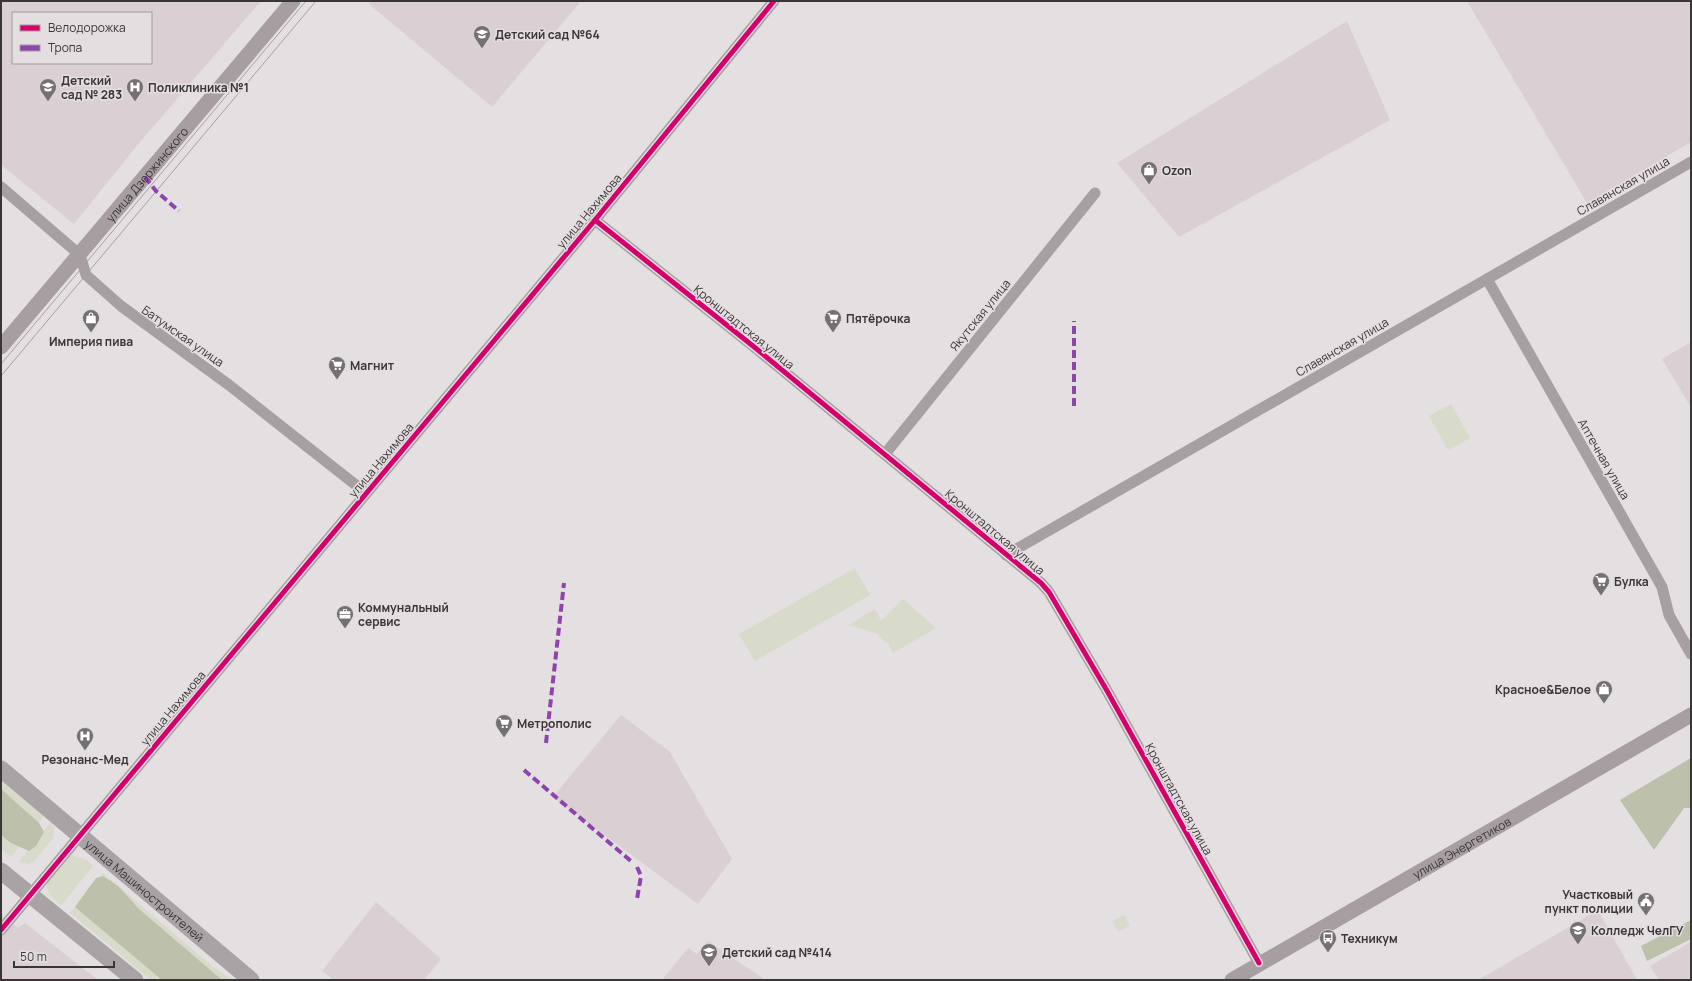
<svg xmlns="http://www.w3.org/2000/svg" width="1692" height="981" font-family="Manrope,sans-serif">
  <rect width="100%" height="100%" fill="#e4dfe1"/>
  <g fill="#dad0d4" fill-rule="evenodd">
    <path d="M 1,1 L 261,1 L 140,142 L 74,224 L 1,165 ZM 13,13 L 151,13 L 151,63 L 13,63 Z"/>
    <path d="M 371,1 L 581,1 L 492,107 L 369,4 Z"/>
    <path d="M 1467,1 L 1691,1 L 1691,142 L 1587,203 Z"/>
    <path d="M 1347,21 L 1390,120 L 1179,237 L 1117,163 Z"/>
    <path d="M 1691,342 L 1691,407 L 1662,359 Z"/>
    <path d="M 621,715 L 670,752 L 732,859 L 698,904 L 553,797 Z"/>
    <path d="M 376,902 L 441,959 L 424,980 L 334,980 L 322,971 Z"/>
    <path d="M 1598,910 L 1637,980 L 1478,980 Z"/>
    <path d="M 1,915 L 18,928 L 25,923 L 98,980 L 1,980 L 1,946 L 3,944 L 1,943 Z"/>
    <path d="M 708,941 L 765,980 L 662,980 L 688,948 L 697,954 Z"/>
    <path d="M 1691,942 L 1691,980 L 1659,980 L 1650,966 Z"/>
  </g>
  <g fill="#d8daca">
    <path d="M 1451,404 L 1470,438 L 1448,450 L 1429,416 Z"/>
    <path d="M 855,568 L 870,595 L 755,661 L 739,634 Z"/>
    <path d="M 903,599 L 936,628 L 893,653 L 888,643 L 883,641 L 878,634 L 848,625 L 875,609 L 881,621 Z"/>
    <path d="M 1,780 L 44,816 L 11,857 L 1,849 Z"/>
    <path d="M 51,822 L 54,828 L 53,838 L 34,861 L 29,864 L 19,862 Z"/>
    <path d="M 72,855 L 87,860 L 93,866 L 61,906 L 50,895 L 47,888 L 47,882 L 65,857 Z"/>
    <path d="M 103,873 L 213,967 L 233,980 L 151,980 L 70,913 Z"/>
    <path d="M 1124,915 L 1130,926 L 1118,932 L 1112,921 Z"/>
  </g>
  <g fill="#bdc0ab">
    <path d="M 1691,758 L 1691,808 L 1684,808 L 1654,850 L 1620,800 Z"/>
    <path d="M 1,789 L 39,823 L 44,832 L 36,846 L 29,851 L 11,843 L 1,835 Z"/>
    <path d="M 103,876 L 118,886 L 139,909 L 222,980 L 162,980 L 75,907 L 96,878 Z"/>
    <path d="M 1691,920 L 1691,939 L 1647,961 L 1641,946 Z"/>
  </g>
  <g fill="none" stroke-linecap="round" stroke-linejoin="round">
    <g stroke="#a7a0a3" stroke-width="11">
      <path d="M 1,187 L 80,255 L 86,275 L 121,306 L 229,385 L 366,493"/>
      <path d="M 595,220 L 753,346 L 1041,583 L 1049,592 L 1106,689 L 1259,963"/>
      <path d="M 1487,279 L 1662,587 L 1669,615 L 1691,654"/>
      <path d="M 885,454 L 1095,193"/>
      <path d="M 1006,555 L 1691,162"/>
      <path d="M 1,930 L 595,220 L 774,1"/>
    </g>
    <g stroke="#a79ea2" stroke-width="15">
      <path id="s1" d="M 1,347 L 293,1"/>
      <path id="s2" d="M 1232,980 L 1691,715"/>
    </g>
    <g stroke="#a9a3a6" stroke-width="17">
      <path id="s3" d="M 1,769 L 251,980"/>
      <path d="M 1,871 L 135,980"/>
    </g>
    <g stroke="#a5a0a2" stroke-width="1">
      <path d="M 1,364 L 306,1"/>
      <path d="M 1,376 L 316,1"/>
    </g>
    <g stroke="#8e44ad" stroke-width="4" stroke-dasharray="8 4" stroke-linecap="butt">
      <path d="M 145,177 L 156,191 L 179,211"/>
      <path d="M 1074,406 L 1074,321"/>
      <path d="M 546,743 L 564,583"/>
      <path d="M 524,770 L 632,862"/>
      <path d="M 637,867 L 641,876 L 637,899"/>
    </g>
    <defs>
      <g id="cycleway">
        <path d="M 595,220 L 753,346 L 1041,583 L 1049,592 L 1106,689 L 1259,963"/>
        <path d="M 1,930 L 595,220 L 774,1"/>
      </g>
    </defs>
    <use href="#cycleway" stroke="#e5dee1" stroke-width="8"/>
    <use href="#cycleway" stroke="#d6006c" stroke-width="5"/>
  </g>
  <defs>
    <symbol id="school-pin" viewBox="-11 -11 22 30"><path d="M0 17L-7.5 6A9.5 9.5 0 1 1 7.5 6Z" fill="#757172" stroke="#e5dee1"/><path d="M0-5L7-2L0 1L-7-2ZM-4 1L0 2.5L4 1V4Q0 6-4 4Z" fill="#fff"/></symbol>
    <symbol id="hospital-pin" viewBox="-11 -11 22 30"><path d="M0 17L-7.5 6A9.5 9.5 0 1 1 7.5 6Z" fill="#757172" stroke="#e5dee1"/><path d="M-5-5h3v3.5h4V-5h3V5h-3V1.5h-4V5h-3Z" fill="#fff"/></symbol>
    <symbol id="shop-pin" viewBox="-11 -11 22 30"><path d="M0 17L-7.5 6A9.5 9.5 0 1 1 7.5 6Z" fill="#757172" stroke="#e5dee1"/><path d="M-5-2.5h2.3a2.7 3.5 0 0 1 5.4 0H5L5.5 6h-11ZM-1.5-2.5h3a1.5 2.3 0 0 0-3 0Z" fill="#fff"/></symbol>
    <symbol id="supermarket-pin" viewBox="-11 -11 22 30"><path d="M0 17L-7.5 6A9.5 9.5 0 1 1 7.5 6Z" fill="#757172" stroke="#e5dee1"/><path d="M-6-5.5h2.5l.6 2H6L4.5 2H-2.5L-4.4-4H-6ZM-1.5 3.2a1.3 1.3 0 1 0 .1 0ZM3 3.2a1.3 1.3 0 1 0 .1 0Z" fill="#fff"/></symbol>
    <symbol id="office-pin" viewBox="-11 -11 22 30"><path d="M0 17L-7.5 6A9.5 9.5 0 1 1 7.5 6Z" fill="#757172" stroke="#e5dee1"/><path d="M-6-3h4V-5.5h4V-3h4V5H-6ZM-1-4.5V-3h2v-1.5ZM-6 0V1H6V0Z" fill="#fff"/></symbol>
    <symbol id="civic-pin" viewBox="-11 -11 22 30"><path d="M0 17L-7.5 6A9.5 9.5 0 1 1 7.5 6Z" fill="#757172" stroke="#e5dee1"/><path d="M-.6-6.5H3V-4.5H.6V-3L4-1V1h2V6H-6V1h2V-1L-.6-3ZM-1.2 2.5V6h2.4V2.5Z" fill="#fff"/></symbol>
    <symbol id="university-pin" viewBox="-11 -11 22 30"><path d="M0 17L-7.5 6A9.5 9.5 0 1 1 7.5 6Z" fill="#757172" stroke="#e5dee1"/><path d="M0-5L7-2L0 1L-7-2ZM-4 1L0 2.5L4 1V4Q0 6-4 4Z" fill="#fff"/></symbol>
    <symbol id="bus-pin" viewBox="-11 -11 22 30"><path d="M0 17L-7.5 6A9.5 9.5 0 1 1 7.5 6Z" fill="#757172" stroke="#e5dee1"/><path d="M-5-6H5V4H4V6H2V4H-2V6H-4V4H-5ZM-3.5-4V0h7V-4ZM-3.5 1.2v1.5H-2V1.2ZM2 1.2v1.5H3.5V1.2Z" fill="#fff"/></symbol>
  </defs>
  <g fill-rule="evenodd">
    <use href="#school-pin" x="472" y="24" width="20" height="27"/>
    <use href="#school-pin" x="38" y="77" width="20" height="27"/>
    <use href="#hospital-pin" x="125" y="77" width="20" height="27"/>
    <use href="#shop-pin" x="1139" y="160" width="20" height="27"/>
    <use href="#shop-pin" x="81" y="308" width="20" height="27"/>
    <use href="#supermarket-pin" x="823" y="308" width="20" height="27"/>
    <use href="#supermarket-pin" x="327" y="355" width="20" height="27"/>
    <use href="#supermarket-pin" x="1591" y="571" width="20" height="27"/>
    <use href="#office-pin" x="335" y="604" width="20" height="27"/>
    <use href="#shop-pin" x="1594" y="679" width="20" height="27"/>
    <use href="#supermarket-pin" x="494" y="713" width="20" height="27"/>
    <use href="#hospital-pin" x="75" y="726" width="20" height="27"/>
    <use href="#civic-pin" x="1636" y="891" width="20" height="27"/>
    <use href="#university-pin" x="1568" y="920" width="20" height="27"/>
    <use href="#bus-pin" x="1318" y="928" width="20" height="27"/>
    <use href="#school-pin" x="699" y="942" width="20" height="27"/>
  </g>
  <g text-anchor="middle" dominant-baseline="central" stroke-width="3" stroke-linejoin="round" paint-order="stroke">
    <g font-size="12" font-weight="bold" fill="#393637" stroke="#e5dee1" text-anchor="start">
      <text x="495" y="34">Детский сад №64</text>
      <text x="61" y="80">Детский<tspan x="61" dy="14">сад № 283</tspan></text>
      <text x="148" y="87">Поликлиника №1</text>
      <text x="1162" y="170">Ozon</text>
      <text x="846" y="318">Пятёрочка</text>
      <text x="91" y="341" text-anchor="middle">Империя пива</text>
      <text x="350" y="365">Магнит</text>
      <text x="1614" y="581">Булка</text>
      <text x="358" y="607">Коммунальный<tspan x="358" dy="14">сервис</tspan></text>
      <text x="1591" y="689" text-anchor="end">Красное&amp;Белое</text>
      <text x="517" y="723">Метрополис</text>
      <text x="85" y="759" text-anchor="middle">Резонанс-Мед</text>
      <text x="1633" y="894" text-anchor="end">Участковый<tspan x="1633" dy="14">пункт полиции</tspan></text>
      <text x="1591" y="930">Колледж ЧелГУ</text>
      <text x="1341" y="938">Техникум</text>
      <text x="722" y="952">Детский сад №414</text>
    </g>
    <g font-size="12" fill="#393637" stroke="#e5dee1">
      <text stroke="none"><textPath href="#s1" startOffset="226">улица Дзержинского</textPath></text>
      <text transform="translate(1623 186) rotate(-30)">Славянская улица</text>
      <text transform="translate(589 211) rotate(-50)">улица Нахимова</text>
      <text transform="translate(980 315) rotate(-51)">Якутская улица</text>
      <text transform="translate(744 327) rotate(39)">Кронштадтская улица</text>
      <text transform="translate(183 336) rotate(35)">Батумская улица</text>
      <text transform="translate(1342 347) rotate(-30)">Славянская улица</text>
      <text transform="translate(1604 459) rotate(60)">Аптечная улица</text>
      <text transform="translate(381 460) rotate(-50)">улица Нахимова</text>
      <text transform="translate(995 532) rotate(40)">Кронштадтская улица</text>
      <text transform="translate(173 708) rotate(-50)">улица Нахимова</text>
      <text transform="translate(1179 799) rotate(61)">Кронштадтская улица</text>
      <text stroke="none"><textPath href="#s2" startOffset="265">улица Энергетиков</textPath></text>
      <text stroke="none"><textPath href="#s3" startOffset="188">улица Машиностроителей</textPath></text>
    </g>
  </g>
  <rect width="1692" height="981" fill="none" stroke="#393637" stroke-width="4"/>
  <rect x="12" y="12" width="140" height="52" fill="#e5dee1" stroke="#a09b9d"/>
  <rect x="20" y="25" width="20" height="6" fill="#d6006c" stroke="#a09b9d"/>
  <text x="48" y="32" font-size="12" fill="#393637">Велодорожка</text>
  <rect x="20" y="45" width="20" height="6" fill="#8e44ad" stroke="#a09b9d"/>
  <text x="48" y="52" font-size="12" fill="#393637">Тропа</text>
  <path d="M14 961v6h100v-6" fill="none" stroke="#393637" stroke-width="2"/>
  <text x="20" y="961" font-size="12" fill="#393637" stroke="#e5dee1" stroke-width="3" paint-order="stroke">50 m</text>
</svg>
